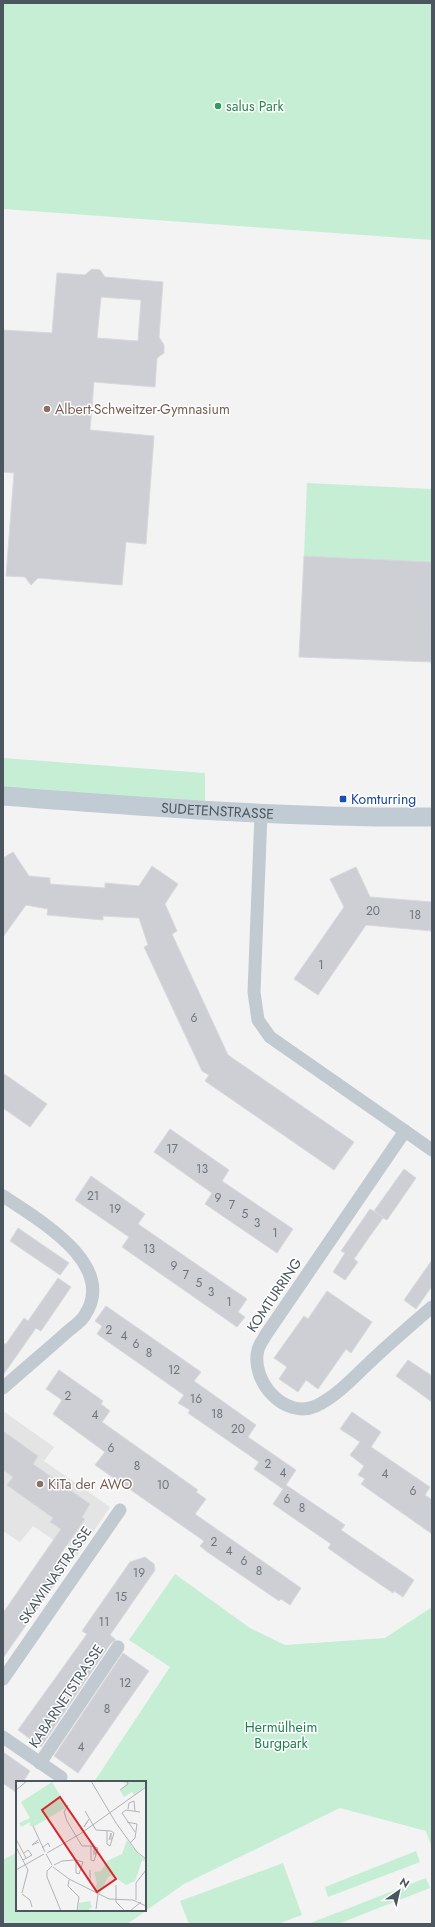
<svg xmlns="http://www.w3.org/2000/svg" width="435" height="1927" font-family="Jost,sans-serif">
  <rect width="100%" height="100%" fill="#f4f3f3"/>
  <path fill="#e5e4e4" d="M 3,1411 L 54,1447 L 44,1461 L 110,1507 L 77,1556 L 33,1526 L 20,1542 L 3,1531 Z"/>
  <g fill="#c5eed5">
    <path d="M 3,3 L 432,3 L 432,240 L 3,209 Z"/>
    <path d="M 307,483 L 432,489 L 432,562 L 304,556 Z"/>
    <path d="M 3,758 L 205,773 L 205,802 L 3,789 Z"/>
    <path d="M 175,1574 L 250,1628 L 285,1645 L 385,1638 L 432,1607 L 432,1848 L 426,1831 L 340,1808 L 184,1884 L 127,1924 L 3,1924 L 3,1860 L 17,1852 L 17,1910 L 145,1910 L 145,1782 L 94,1782 L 170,1667 L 129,1640 Z"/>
    <path d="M 416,1851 L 420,1862 L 328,1897 L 325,1887 Z"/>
    <path d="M 283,1863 L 302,1915 L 278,1924 L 189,1924 L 180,1901 Z"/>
    <path d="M 426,1878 L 430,1888 L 338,1924 L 308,1924 Z"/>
  </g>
  <g fill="#cdcfd4" stroke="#d7d9dd" fill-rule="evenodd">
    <path d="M 92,269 L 100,270 L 105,277 L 163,282 L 159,337 L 164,345 L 164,353 L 157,358 L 155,387 L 94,382 L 90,430 L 154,436 L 146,544 L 126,542 L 122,585 L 38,578 L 31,585 L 25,577 L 6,576 L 14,473 L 3,472 L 3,330 L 52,333 L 57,273 L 85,275 ZM 101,297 L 141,300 L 138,341 L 97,338 Z"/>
    <path d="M 304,556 L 432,562 L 431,662 L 299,657 Z"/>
    <path d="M 13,852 L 29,876 L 50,878 L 50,884 L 105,888 L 105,883 L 139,886 L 152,866 L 178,884 L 165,904 L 177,931 L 172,934 L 228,1055 L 354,1142 L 334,1170 L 205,1081 L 209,1075 L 202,1071 L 144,947 L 148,945 L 139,918 L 103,916 L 103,920 L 47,915 L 48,909 L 26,905 L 3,937 L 3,858 Z"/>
    <path d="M 356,867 L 370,897 L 432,902 L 432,931 L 366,925 L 318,995 L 294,979 L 344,907 L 330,879 Z"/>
    <path d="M 3,1073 L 47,1104 L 30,1127 L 3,1108 Z"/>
    <path d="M 170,1129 L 229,1170 L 222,1181 L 293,1229 L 277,1253 L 205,1204 L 212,1193 L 154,1152 Z"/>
    <path d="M 404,1169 L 416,1178 L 387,1220 L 383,1218 L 370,1236 L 354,1259 L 358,1262 L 345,1280 L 333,1272 L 345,1253 L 341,1251 L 370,1209 L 383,1217 L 374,1211 Z"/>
    <path d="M 91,1176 L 145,1214 L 138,1224 L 247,1299 L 238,1312 L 245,1317 L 237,1327 L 122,1247 L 129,1237 L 75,1200 Z"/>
    <path d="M 18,1228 L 69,1263 L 60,1275 L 10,1241 Z"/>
    <path d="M 432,1260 L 432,1286 L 416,1309 L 404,1300 Z"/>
    <path d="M 58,1278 L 71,1287 L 41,1331 L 36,1328 L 3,1375 L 3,1344 L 6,1344 L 24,1318 L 28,1321 Z"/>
    <path d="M 327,1291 L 372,1322 L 351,1353 L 346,1349 L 318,1389 L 306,1380 L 298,1392 L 279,1379 L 287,1367 L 274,1358 L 304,1316 L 308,1319 Z"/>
    <path d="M 106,1306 L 201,1372 L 194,1381 L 256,1425 L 248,1437 L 296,1470 L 286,1485 L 345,1525 L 341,1530 L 414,1580 L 403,1597 L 394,1591 L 393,1593 L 349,1563 L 328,1548 L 331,1544 L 273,1504 L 283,1489 L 254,1469 L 259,1462 L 188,1413 L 190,1410 L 178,1403 L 184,1395 L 97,1334 L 102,1326 L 95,1321 Z"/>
    <path d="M 408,1360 L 432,1376 L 432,1402 L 396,1376 Z"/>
    <path d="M 59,1370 L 103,1401 L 101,1404 L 110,1411 L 102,1422 L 198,1490 L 196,1492 L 206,1499 L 195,1514 L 301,1588 L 290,1605 L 281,1599 L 279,1601 L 206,1551 L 200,1546 L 204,1541 L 95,1465 L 105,1452 L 53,1414 L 62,1400 L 46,1389 Z"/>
    <path d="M 352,1412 L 381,1432 L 371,1447 L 430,1487 L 425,1495 L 432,1500 L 432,1534 L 361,1484 L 365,1479 L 358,1475 L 364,1466 L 350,1455 L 360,1442 L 340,1429 Z"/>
    <path d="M 3,1431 L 38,1456 L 33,1464 L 90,1504 L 82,1517 L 85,1519 L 60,1555 L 70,1562 L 3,1658 L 3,1613 L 61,1529 L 50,1522 L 53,1518 L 7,1485 L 13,1477 L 3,1470 Z"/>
    <path d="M 145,1557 L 154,1564 L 155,1570 L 110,1635 L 116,1640 L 111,1643 L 41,1747 L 18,1730 L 87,1634 L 82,1631 L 130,1562 Z"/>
    <path d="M 123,1653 L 149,1671 L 78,1773 L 54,1756 Z"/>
    <path d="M 3,1752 L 30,1771 L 23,1782 L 17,1782 L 17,1793 L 3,1783 Z"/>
  </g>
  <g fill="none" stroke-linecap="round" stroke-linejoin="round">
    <g stroke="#c1cad0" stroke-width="13">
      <path d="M 261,814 L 254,992 L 258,1020 L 270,1037 L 405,1131"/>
      <path d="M 432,1150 L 405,1131 L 265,1336 C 263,1340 259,1345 258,1350 C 250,1380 284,1420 316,1406 C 337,1396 354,1377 370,1362 C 390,1343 411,1325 432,1307"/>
      <path d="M 3,1196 C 37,1219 118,1264 85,1315 C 81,1322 73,1327 67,1332 C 46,1351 24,1369 3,1388"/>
      <path d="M 3,1679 L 120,1510"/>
      <path d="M 3,1737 L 61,1777"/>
      <path d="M 40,1763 L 118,1647"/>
    </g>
    <path stroke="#c1cbd4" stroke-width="19" id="s1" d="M 3,796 C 146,807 289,818 432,817"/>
  </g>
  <circle fill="#2e9e5b" stroke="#fff" stroke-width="1.5" cx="218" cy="106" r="4"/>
  <g fill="#8d6e63" stroke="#fff" stroke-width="1.5">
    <circle cx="47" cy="409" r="4"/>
    <circle cx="40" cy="1484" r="4"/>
  </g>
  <rect fill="#1a4fb4" stroke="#fff" stroke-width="1.5" x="339" y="795" width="8" height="8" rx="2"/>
  <g text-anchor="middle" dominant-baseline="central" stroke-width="3" stroke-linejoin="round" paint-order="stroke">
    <g font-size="12" fill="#6c747c">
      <text x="373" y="911">20</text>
      <text x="415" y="915">18</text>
      <text x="321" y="965">1</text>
      <text x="194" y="1018">6</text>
      <text x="172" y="1149">17</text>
      <text x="202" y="1169">13</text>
      <text x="93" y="1196">21</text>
      <text x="218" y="1198">9</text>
      <text x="232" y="1205">7</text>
      <text x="115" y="1209">19</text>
      <text x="245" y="1214">5</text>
      <text x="257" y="1223">3</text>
      <text x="275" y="1233">1</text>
      <text x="149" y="1249">13</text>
      <text x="174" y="1266">9</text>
      <text x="186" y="1275">7</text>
      <text x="199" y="1283">5</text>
      <text x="211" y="1292">3</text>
      <text x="229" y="1302">1</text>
      <text x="109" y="1330">2</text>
      <text x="124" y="1336">4</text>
      <text x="136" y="1344">6</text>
      <text x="149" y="1353">8</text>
      <text x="174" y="1370">12</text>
      <text x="68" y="1396">2</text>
      <text x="196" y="1399">16</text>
      <text x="217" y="1414">18</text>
      <text x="95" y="1415">4</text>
      <text x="238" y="1429">20</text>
      <text x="111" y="1448">6</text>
      <text x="268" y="1464">2</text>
      <text x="137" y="1466">8</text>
      <text x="283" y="1473">4</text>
      <text x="385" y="1474">4</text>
      <text x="163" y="1485">10</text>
      <text x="413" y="1491">6</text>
      <text x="287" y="1499">6</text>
      <text x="302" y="1508">8</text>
      <text x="214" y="1542">2</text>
      <text x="229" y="1551">4</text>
      <text x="244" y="1561">6</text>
      <text x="259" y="1571">8</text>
      <text x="139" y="1573">19</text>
      <text x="121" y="1597">15</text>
      <text x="104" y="1622">11</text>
      <text x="125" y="1683">12</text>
      <text x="107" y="1709">8</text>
      <text x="81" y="1747">4</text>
    </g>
    <g font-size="14" fill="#27864d" stroke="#fff" text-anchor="start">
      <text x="226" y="106">salus Park</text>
    </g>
    <g font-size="14" fill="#785e54" stroke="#fff" text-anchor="start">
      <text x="55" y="409">Albert-Schweitzer-Gymnasium</text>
      <text x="48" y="1484">KiTa der AWO</text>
    </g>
    <g font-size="14" fill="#164399" stroke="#fff" text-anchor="start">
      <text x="351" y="799">Komturring</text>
    </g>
    <g font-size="14" fill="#4b565f" stroke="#fff">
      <text stroke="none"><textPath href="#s1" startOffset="215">SUDETENSTRASSE</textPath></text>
      <text transform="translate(274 1295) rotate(-56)">KOMTURRING</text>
      <text transform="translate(55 1575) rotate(-55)">SKAWINASTRASSE</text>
      <text transform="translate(66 1696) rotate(-56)">KABARNETSTRASSE</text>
    </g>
    <g font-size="14" fill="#1d7f4e" stroke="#fff">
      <text x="281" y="1727">Hermülheim<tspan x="281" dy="16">Burgpark</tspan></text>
    </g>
  </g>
  <g transform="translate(16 1781)">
    <rect width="130" height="130" fill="#f4f3f3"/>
    <path d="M 104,0 L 129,0 L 130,5 L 118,14 L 116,11 L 108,16 L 104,9 L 111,3 ZM 36,1 L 51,26 L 19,45 L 14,45 L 14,41 L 5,46 L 3,42 L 14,37 L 5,21 ZM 111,59 L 122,73 L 130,79 L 126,80 L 119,100 L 110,104 L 96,94 L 92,96 L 84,113 L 78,110 L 81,102 L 78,91 L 85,90 L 91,80 L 106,73 ZM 74,120 L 76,126 L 71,130 L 62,130 L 63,122 Z" fill="#c5eed5"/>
    <path fill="none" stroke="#b0b4b8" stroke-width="1" d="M 75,0 L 100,42 L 121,71 L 130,78M 0,9 L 11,0M 104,9 L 112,3 L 111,0M 52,24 L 48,31 L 51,40 L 66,65 L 75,65M 112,28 L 113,22 L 118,20 L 119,30M 69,30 L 80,49 L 95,50 L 98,52 L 94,65 L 91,63 L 91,50M 71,41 L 68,46 L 73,38M 111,41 L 121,43 L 119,57 L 114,62M 17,45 L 29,71M 119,51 L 106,32 L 110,29 L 124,31M 0,58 L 10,77M 22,59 L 16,64 L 23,61M 93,59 L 95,52 L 95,59M 75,65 L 82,67 L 78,80 L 75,79 ZM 0,66 L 12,89 L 6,112M 26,67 L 32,62 L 34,66M 31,72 L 64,53 L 130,6M 30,73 L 36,84M 78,74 L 78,67 L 80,74M 7,79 L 16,74 L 12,69 L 8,72M 60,79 L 67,81 L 63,93 L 60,92 ZM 38,84 L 46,80 L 59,79M 36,85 L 31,90 L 31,96 L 45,130M 37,86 L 53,98 L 93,118 L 117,119 L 130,125M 0,89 L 28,73M 53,99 L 52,105 L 63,116 L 61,130M 74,102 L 74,89M 100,104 L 100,121 L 109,130M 6,113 L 14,119 L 16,126M 120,119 L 120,102 L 130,89M 80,128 L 82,113M 114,130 L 125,121"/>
    <path fill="#d62828" fill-opacity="0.15" stroke="#d62828" stroke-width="2" d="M 44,16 L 100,98 L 81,111 L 26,29 Z"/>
    <rect width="130" height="130" fill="none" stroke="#4b565f" stroke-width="2"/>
  </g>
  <rect width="435" height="1927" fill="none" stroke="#4b565f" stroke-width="8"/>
  <g transform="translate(399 1891) rotate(34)" stroke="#ffffff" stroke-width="3" paint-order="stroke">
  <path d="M0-3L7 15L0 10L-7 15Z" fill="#4b565f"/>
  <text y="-6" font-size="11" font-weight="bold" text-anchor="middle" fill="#4b565f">N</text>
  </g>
</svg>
